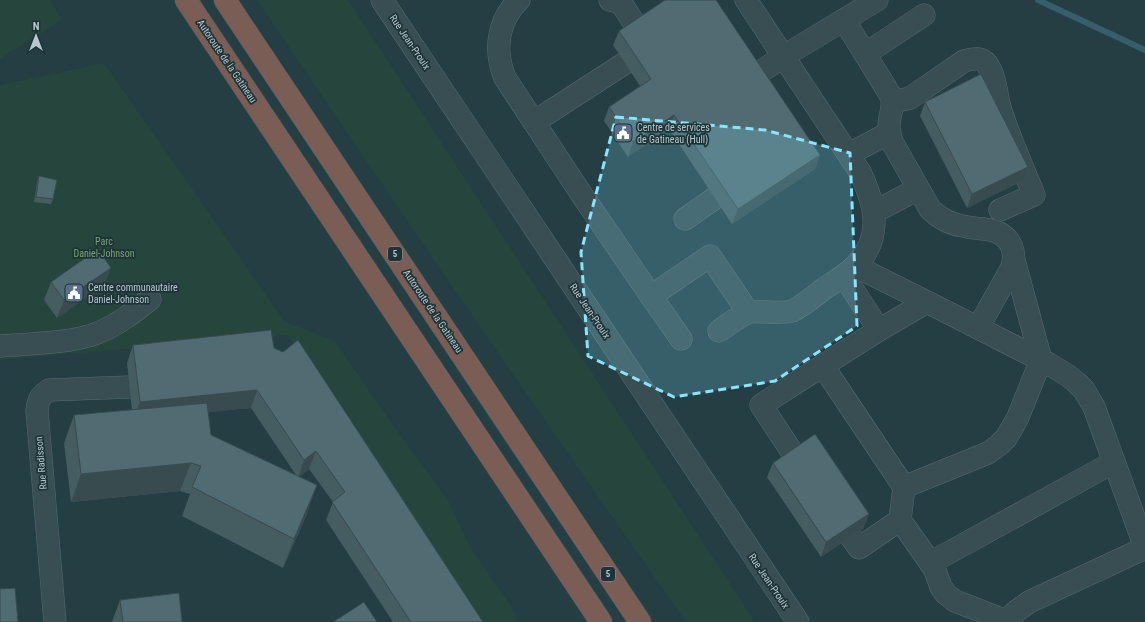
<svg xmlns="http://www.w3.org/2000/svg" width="1145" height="622" font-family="'Roboto Condensed',sans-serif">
  <rect width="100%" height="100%" fill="#243e44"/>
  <g fill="#26453c">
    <path d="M 0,0 L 50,0 L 62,20 L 0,59 Z"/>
    <path d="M 257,0 L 348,0 L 755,622 L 686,622 C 541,416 398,209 257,0 Z"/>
    <path d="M 104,63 L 285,322 L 334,340 L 393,425 L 449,502 L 470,547 L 513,609 L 518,622 L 476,622 L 288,335 L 0,360 L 0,85 Z"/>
  </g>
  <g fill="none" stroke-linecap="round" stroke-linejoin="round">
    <path stroke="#355f6a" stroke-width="6" d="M 1038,0 L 1145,50"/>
    <defs>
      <g id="minor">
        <path d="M 382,0 L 798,622"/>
        <path d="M 519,0 C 497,21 494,51 505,78 L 582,195 L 651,296 L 710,256 L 748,312"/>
        <path d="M 610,0 L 621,3 L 638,29"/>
        <path d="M 844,20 L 891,96 C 895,107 889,114 889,126 C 889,131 891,137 892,142 L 930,209 C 939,218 950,224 963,226 C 973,229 984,228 994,231 C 1012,237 1017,253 1011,269 L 978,328"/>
        <path d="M 865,54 L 924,15"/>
        <path d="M 753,77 L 784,56 L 877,0"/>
        <path d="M 893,102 L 910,98 L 916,94 L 964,61 C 972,59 981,56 987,64 C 997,78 996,98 1002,114 C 1011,141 1023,168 1034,195 L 1000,210"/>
        <path d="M 534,122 L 625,63"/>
        <path d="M 849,154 L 889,133"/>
        <path d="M 874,212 L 918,189"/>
        <path d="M 685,219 L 715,198"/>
        <path d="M 855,266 L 927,302"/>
        <path d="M 651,296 L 681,339"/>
        <path d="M 879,330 L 927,302 L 1049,364 L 1067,375 L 1076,382 L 1084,390 L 1094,407 L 1145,547"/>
        <path d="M 719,331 C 726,326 742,314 750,312 C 760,311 784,314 792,311 C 801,307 817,294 825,288 C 834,282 844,276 852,269 C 884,240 876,206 860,172 L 746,0"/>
        <path d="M 0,346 C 27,344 70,343 95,334 C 116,326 133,313 150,299"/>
        <path d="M 823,366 L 904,487 L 900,520 L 859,548 L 851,537"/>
        <path d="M 796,458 L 761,405 L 879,330 L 844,276"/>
        <path d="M 904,487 L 988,453 L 999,445 L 1006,438 L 1012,428 L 1018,417 L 1041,360 L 1014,260"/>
        <path d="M 900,520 L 934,568 L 941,587 L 946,594 L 955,601 L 1009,622"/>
        <path d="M 930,563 L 1114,462"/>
        <path d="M 55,622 L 37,411 C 38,400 40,396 49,390 L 130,387"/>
        <path d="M 1009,622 L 1014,613 L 1029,602 L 1145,548"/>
      </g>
      <g id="highway">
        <path d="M 186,0 L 601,622"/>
        <path d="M 225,0 L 640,622"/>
      </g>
    </defs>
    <use href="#minor" stroke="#576b70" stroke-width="23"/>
    <use href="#highway" stroke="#465b60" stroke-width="23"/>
    <use href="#minor" stroke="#394e53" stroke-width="22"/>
    <use href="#highway" stroke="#7a5d55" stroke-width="22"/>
  </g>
  <g fill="#455c61" fill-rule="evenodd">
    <path d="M 619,31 L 820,155 L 815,169 L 732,224 L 669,129 L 628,157 L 604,121 L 609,107 L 640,86 L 613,45 Z"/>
    <path d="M 925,102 L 1022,181 L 967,208 L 920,116 Z"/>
    <path d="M 39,176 L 53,199 L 51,204 L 34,202 L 37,182 Z"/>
    <path d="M 111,268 L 104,285 L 57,318 L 44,300 L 51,282 Z"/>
    <path d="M 133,345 L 274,348 L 483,622 L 393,622 L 326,520 L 333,502 L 309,469 L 299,477 L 307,514 L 283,568 L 182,516 L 190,494 L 180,491 L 71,502 L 64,443 L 74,415 L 132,410 L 127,363 ZM 251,408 L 296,475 L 211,435 L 208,412 Z"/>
    <path d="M 773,463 L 864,528 L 821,557 L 767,477 Z"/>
    <path d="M 120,600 L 182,622 L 112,622 Z"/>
  </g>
  <g fill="#384b4f">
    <path d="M 674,115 L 669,129 L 628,157 L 633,142 Z"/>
    <path d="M 820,155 L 815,169 L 732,224 L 738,209 Z"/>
    <path d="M 1028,167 L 1022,181 L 967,208 L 972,194 Z"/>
    <path d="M 111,268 L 104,285 L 57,318 L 64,300 Z"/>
    <path d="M 257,390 L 251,408 L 133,420 L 140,402 Z"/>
    <path d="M 316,451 L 309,469 L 298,478 L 304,460 Z"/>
    <path d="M 191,463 L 180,491 L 71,502 L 81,474 Z"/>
    <path d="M 317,485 L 307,514 L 283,568 L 294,539 Z"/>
    <path d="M 869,514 L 864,528 L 821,557 L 826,542 Z"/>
  </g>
  <g fill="#506b71" stroke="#384b4f">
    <path d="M 665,0 L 716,0 L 820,155 L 738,209 L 674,115 L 633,142 L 609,107 L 651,79 L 619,31 Z"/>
    <path d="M 981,74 L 1028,167 L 972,194 L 925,102 Z"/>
    <path d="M 39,176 L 57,180 L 53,199 L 36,197 Z"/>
    <path d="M 98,249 L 111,268 L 64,300 L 51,282 Z"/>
    <path d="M 271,330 L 274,348 L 283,352 L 298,340 L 483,622 L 411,622 L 332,502 L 345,492 L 316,451 L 304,460 L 257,390 L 140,402 L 133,345 Z"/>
    <path d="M 207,403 L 211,435 L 317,485 L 294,539 L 192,487 L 201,466 L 191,463 L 81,474 L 74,415 Z"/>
    <path d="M 815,434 L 869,514 L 826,542 L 773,463 Z"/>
    <path d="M 15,588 L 18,622 L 0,622 L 0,589 Z"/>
    <path d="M 179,593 L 182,622 L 123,622 L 120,600 Z"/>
    <path d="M 364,602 L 377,622 L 333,622 Z"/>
  </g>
  <path fill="#89e4ff" fill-opacity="0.2" stroke="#89e4ff" stroke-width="3" stroke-dasharray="8 5" stroke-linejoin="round" d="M 616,117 L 765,130 L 850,153 L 857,326 L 775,381 L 674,397 L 588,356 L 581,252 Z"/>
  <defs>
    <symbol id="civic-square" viewBox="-11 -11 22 22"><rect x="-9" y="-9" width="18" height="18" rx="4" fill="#5c6f8a" stroke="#1d3338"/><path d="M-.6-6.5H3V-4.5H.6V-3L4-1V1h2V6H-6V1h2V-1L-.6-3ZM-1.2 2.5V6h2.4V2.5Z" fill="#fff"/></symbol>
  </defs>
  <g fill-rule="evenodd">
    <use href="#civic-square" x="612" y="122" width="22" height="22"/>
    <use href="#civic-square" x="63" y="282" width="22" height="22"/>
  </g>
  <g text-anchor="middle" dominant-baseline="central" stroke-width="3.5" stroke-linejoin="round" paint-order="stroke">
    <g fill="#1d3338" stroke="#889ba0" stroke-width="1">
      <rect x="388" y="247" width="14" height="14" rx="3"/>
      <rect x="601" y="567" width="14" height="14" rx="3"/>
    </g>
    <g font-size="9" font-weight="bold" fill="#b6c8cd">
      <text x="395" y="254">5</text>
      <text x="608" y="574">5</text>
    </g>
    <g font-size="10" fill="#b6c8cd" stroke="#1d3338">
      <text transform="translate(410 42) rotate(56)">Rue Jean-Proulx</text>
      <text transform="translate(227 61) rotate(56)">Autoroute de la Gatineau</text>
      <text transform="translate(433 311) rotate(56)">Autoroute de la Gatineau</text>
      <text transform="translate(590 311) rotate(56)">Rue Jean-Proulx</text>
      <text transform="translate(41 463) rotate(-95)">Rue Radisson</text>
      <text transform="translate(769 581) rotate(56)">Rue Jean-Proulx</text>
    </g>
    <g font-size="10" fill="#b6c8cd" stroke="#1d3338" text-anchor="start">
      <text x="637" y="127">Centre de services<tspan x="637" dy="12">de Gatineau (Hull)</tspan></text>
      <text x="88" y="287">Centre communautaire<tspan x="88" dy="12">Daniel-Johnson</tspan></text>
    </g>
    <g font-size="10" fill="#7aa572" stroke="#1d3338">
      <text x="104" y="241">Parc<tspan x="104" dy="12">Daniel-Johnson</tspan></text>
    </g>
  </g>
  <g transform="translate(36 36)" stroke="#1d3338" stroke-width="3" paint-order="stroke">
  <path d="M0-3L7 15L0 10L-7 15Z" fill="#b6c8cd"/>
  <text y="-6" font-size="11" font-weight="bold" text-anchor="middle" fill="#b6c8cd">N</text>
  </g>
</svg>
